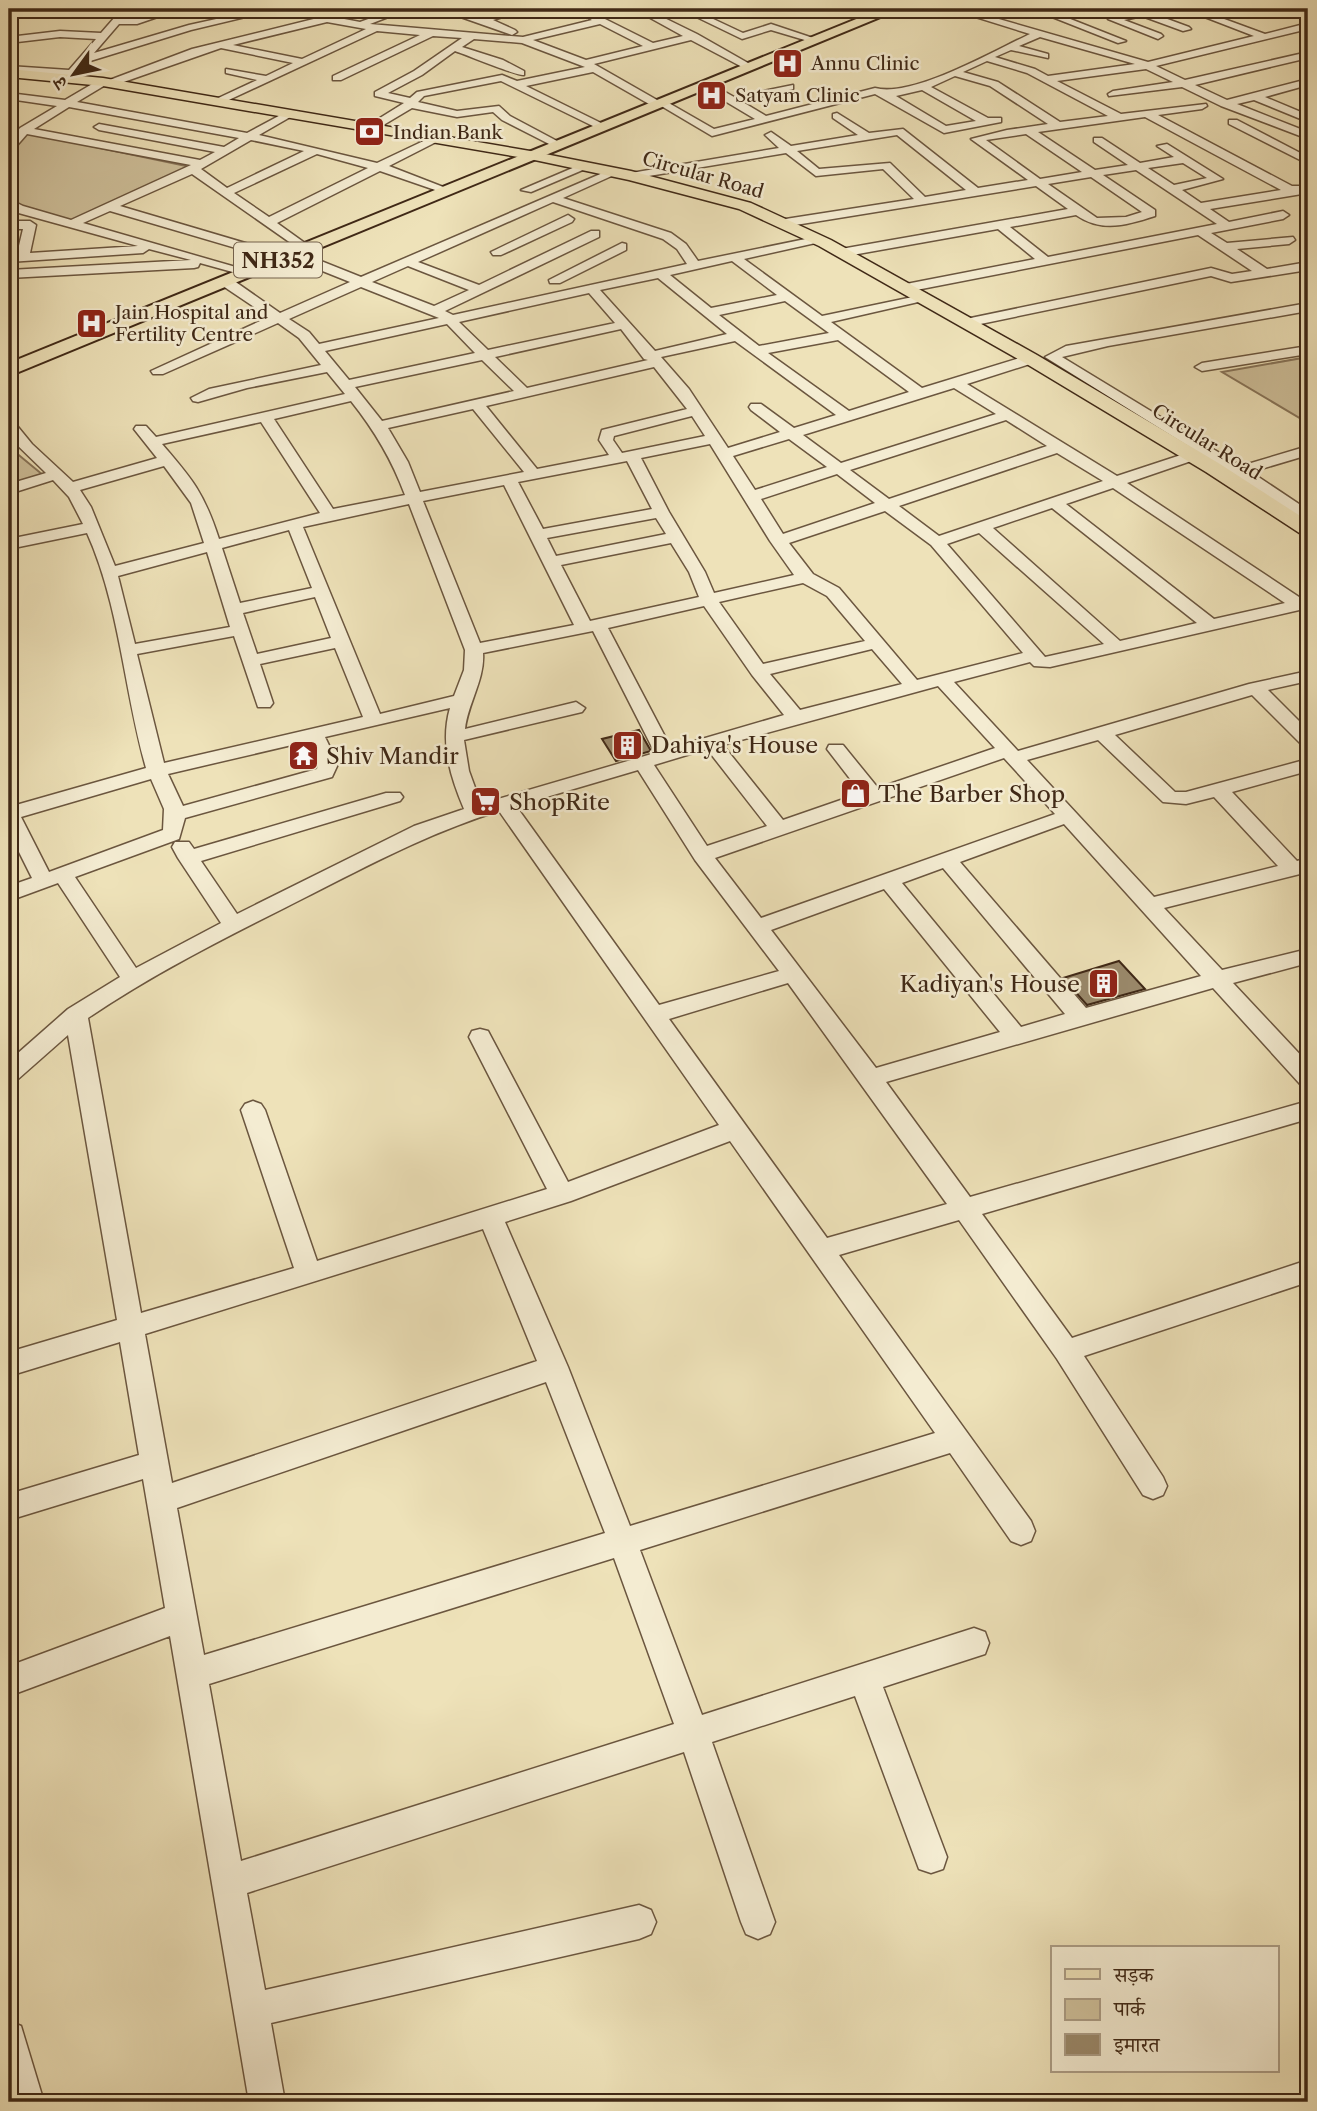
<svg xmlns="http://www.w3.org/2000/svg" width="1317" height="2111" font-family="'Libre Caslon Text','Noto Serif Devanagari',serif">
  <rect width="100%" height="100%" fill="#eee2b9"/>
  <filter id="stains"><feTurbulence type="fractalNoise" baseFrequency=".00286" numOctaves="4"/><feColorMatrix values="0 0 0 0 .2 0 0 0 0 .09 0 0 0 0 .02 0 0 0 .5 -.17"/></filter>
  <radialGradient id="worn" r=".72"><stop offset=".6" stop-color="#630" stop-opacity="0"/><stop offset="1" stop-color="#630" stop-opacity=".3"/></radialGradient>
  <g fill="#d0c29d" stroke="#88755a" stroke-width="2">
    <path d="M 19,131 L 191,167 L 73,223 L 9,203 L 9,147 Z"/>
    <path d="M 1308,357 L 1308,423 L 1222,372 Z"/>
    <path d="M 9,447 L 43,475 L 13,484 L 9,482 Z"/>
  </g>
  <g fill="#9a896b" stroke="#3f2816" stroke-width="2">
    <path d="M 639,730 L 651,751 L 616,761 L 602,739 Z"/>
    <path d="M 1119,961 L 1145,989 L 1087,1005 L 1063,978 Z"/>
  </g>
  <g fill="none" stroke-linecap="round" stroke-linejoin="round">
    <defs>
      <g id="minor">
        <path d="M 122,9 L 132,9 L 124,18 C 144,18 161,8 181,9 L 137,24 L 119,24 L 94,53 L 189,25 L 262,9 L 279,9 L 191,30 L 87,62 L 68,80 L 64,76 L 9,72 L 9,66 L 69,70 L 96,39 L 60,37 L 9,43 L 9,37 L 60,31 L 101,33 Z"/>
        <path d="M 354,9 L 369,9 L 339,18 L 360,22 L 396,9 L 409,9 L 370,24 L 523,37 L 592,20 L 573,9 L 585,9 L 653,43 L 683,36 L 634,9 L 646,9 L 697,34 L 755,67 L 746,69 L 691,40 L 594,64 L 657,100 L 657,104 L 649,104 L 593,72 L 526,86 L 601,123 L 601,127 L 597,128 L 501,81 L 424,96 L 418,102 L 457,111 L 499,106 L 510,116 L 557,141 L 559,143 L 553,146 L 502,120 L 493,112 L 457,117 L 412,108 L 375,130 L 367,130 L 367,126 L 404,103 L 375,96 L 375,92 L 414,71 L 462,38 L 433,36 L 341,80 L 333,80 L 333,76 L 420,35 L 377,31 L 218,105 L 213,102 L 214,100 L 257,80 L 226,73 L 226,69 L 266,76 L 293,63 L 221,48 L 115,85 L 107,84 L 77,102 L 247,133 L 288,111 L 292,112 L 292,116 L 259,135 L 377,163 L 434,136 L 438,137 L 438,141 L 389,166 L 451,190 L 441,192 L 380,171 L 277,223 L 309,246 L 311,249 L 305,253 L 192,174 L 120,206 L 286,255 L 288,251 L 296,251 L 361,277 L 612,169 L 618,172 L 616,174 L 563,198 L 671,233 L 686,244 L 698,261 L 820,236 L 820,242 L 744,259 L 822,316 L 927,294 L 927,300 L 831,322 L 922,388 L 1026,356 L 1036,356 L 1036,362 L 967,384 L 1117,476 L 1187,453 L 1197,453 L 1200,456 L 1197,459 L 1127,483 L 1302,599 L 1308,598 L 1308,608 L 1050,667 L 1034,666 L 1030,662 L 954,682 L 1018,751 L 1249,684 L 1308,671 L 1308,681 L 1268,690 L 1308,730 L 1308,746 L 1301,744 L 1252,695 L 1115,735 L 1175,792 L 1186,792 L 1308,759 L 1308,771 L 1232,792 L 1297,861 L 1308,858 L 1308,872 L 1164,908 L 1222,970 L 1308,949 L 1308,963 L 1233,983 L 1308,1063 L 1308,1087 L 1300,1084 L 1213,988 L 886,1082 L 970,1197 L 1308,1101 L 1308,1119 L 982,1214 L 1072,1338 L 1308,1260 L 1308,1282 L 1084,1356 L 1163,1477 L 1167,1486 L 1163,1495 L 1153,1499 L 1143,1495 L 1057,1359 L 959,1220 L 839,1255 L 1031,1521 L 1035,1531 L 1031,1541 L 1021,1545 L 1011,1541 L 950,1453 L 640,1550 L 702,1715 L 974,1628 L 985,1632 L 989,1643 L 985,1654 L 883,1687 L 947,1857 L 943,1869 L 931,1873 L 919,1869 L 855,1696 L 712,1742 L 775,1922 L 770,1934 L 758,1939 L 746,1934 L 741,1922 L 684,1752 L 247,1893 L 265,1990 L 639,1905 L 651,1910 L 656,1922 L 651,1934 L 639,1939 L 271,2023 L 285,2102 L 249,2102 L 170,1636 L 9,1696 L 9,1666 L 165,1608 L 143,1479 L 9,1520 L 9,1494 L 139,1455 L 120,1342 L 9,1376 L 9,1352 L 117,1320 L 68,1035 L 17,1080 L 9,1083 L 9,1061 L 68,1009 L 120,977 L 58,883 L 9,901 L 9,886 L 32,878 L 9,832 L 9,807 L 146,768 C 124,691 120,606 87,533 L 9,549 L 9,539 L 83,524 L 69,497 L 53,480 L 9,494 L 9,484 L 46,473 L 12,440 L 9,435 L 9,421 L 14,422 L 32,444 L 73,482 L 157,458 L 134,429 L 136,426 L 146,426 L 156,437 L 345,394 L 327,372 L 247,388 L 198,402 L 193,401 L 191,398 L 209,389 L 321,365 L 299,338 L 278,323 L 163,374 L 153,374 L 151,371 L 269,317 L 220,284 L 220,278 L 230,278 L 280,313 L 350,282 L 290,258 L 288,261 L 280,261 L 110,211 L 83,223 L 253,272 L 247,276 L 200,263 L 198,267 L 194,268 L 9,278 L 9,270 L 191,260 L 149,249 L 143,253 L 9,262 L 9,254 L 17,254 L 23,229 L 9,229 L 9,221 L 30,221 L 36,225 L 30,253 L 138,246 L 15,212 L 9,208 L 9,199 L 23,206 L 71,220 L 191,165 L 27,134 L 13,150 L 9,151 L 9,141 L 20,128 L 57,106 L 9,99 L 9,93 L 65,100 L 99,80 L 107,81 L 192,49 ZM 327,22 L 366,29 L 302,59 L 233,45 ZM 600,24 L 643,46 L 586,60 L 533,40 ZM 474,39 L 522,43 L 585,67 L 517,81 L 502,75 L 417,92 L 410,98 L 388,93 L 422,75 L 455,51 C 467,55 517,76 524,75 L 524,71 L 503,60 L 462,47 ZM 69,107 L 239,138 L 224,147 L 99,124 L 94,127 L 99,130 L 215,152 L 200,160 L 34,129 ZM 251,140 L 304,151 L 227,188 L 201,169 ZM 317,154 L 368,168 L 269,217 L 234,193 ZM 553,202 L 663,239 L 677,249 L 687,264 L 453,315 L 445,311 L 599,237 L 599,231 L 591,231 L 479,285 L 418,262 ZM 732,261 L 777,295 L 711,308 L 670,275 ZM 408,266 L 469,290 L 434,306 L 372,282 ZM 658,278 L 727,334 L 655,351 L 600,290 ZM 361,287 L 439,318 L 319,344 L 309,332 L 289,319 ZM 589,293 L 615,323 L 488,350 L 459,322 ZM 785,301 L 829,333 L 759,346 L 719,315 ZM 447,324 L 475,353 L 349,380 L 325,351 ZM 621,329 L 644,359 L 648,360 L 527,388 L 495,357 ZM 838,340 L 909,392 L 849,411 L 768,353 ZM 735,341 L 836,415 L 794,428 L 761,404 L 751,404 L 749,407 L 751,410 L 780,432 L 728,448 L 689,389 L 661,357 ZM 482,360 L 514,391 L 382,421 L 355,387 ZM 654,367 L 687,409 L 602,430 L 599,440 L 609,455 L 537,469 L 486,406 ZM 954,388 L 996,414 L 841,463 L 803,435 ZM 351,401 C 375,431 392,460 405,495 L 333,509 L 274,419 ZM 473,409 L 524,472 L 420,492 L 408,462 L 388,428 ZM 692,416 L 705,436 L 622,453 L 613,440 L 614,436 ZM 1006,420 L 1047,446 L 889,499 L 850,470 ZM 261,422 L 320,513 L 219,539 C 204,493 193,480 162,444 ZM 789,439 L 827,467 L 755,490 L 733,456 ZM 710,444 L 770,541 L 794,575 L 714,593 L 705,572 L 669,512 L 641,458 ZM 1057,453 L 1103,481 L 939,536 L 899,506 ZM 627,461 L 652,509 L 543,529 L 518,482 ZM 164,466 L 191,503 L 204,543 L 115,566 L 91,507 L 80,490 ZM 837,474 L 875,503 L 783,534 L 761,499 ZM 504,485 L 574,625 L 480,643 L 423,501 ZM 1113,488 L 1285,603 L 1214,619 L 1066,504 ZM 409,504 L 465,650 L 464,670 L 454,696 L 380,714 L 303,527 ZM 1052,508 L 1197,623 L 1120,641 L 993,528 ZM 885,511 L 931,545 L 1023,653 L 917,680 L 839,588 L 813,574 L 789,543 ZM 656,518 L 666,534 L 556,556 L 547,538 ZM 289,530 L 312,588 L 240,603 L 222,548 ZM 979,533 L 1104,644 L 1045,657 L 947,544 ZM 671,543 L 689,572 L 699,597 L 590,621 L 561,565 ZM 207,552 L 230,627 L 135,644 L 118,576 ZM 803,583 L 827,596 L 865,641 L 763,664 L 719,602 ZM 315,597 L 331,638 L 257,654 L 243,613 ZM 704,606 L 752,675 L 784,715 L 671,748 L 608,628 ZM 593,631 L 655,753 L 481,804 L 469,771 L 464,740 L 582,712 L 585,708 L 576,702 L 465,729 C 468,703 485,679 483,653 ZM 234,636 L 258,707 L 270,707 L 273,703 L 260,664 L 335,648 L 363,717 L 164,763 L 137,654 ZM 872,649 L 902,684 L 800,710 L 770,674 ZM 938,686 L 995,748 L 878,788 L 843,745 L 829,745 L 827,749 L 861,793 L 783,820 L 723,745 ZM 450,708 C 440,743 450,776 464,809 L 414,826 L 237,914 L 201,861 L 400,801 L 403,797 L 400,793 L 386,793 L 194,849 L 189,842 L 175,842 L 172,847 L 178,858 L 221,923 L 136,968 L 75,877 L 179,839 L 185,818 L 332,777 L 338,764 L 325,737 ZM 1098,740 L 1163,802 L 1186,804 L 1214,797 L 1278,866 L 1154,897 L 1027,760 ZM 309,741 L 318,764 L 317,769 L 183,806 L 168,774 ZM 707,749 L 767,826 L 707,846 L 654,765 ZM 1004,758 L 1055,814 L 761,918 L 715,858 ZM 638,770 L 695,860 L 779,971 L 659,1005 L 516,806 ZM 151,779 L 164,809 L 163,830 L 49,872 L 21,817 ZM 499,811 L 719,1125 L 568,1182 L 488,1031 L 480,1029 L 472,1031 L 469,1037 L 547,1189 L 317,1261 L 265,1110 L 261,1104 L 253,1101 L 245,1104 L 241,1110 L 294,1268 L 141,1313 L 88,1018 C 157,971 233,934 308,896 C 371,864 431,832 499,811 ZM 1064,824 L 1201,976 L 1086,1008 L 960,862 ZM 943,868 L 1065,1014 L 1021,1027 L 902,883 ZM 884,889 L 1000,1032 L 876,1068 L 771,930 ZM 788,983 L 947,1204 L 827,1238 L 669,1019 ZM 730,1141 L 935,1433 L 630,1526 L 568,1367 L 505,1222 L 571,1201 ZM 483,1229 L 537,1361 L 172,1483 L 145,1334 ZM 546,1382 L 605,1533 L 204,1655 L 177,1508 ZM 614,1558 L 674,1724 L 241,1861 L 209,1684 Z"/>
        <path d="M 438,9 C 454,8 468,17 484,17 C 499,17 513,8 529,9 L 493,20 L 515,30 L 517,32 L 512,35 Z"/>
        <path d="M 680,9 L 692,9 L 743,33 L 771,24 L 813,38 L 808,41 L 771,30 L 742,39 Z"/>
        <path d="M 950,9 L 964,9 L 1148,62 L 1254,36 L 1184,9 L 1197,9 L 1265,34 L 1308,23 L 1308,29 L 1156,66 L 1185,80 L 1308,52 L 1308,58 L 1195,85 L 1227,100 L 1308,79 L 1308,85 L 1265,97 L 1308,115 L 1308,122 L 1254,100 L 1237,104 L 1308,132 L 1308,139 L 1221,106 L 1182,87 L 1109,96 L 1108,94 L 1113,91 L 1173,82 L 1146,69 L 1057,81 L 1121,114 L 1206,104 L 1207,106 L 1202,109 L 1158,115 L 1292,186 L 1308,186 L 1308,193 L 1210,209 L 1229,222 L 1283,211 L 1289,215 L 1283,219 L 1211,233 L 1227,243 L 1293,237 L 1295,240 L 1289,244 L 1237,249 L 1267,269 L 1308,262 L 1308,270 L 1231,282 L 1211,276 L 966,327 L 959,323 L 961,320 L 1211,268 L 1232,274 L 1252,271 L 1198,235 L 906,292 L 899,288 L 901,285 L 1035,259 L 998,229 L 841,257 L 835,253 L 841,249 L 1068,209 L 1036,186 L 783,227 L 779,226 L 779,220 L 914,199 L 883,169 L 816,176 L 786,153 L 631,179 L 625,176 L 631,173 L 779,148 L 765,135 L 771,132 L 791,146 L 858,135 L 833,118 L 833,114 L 837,113 L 869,133 L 903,129 L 978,188 L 1028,180 L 971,139 L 1007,130 L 1048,124 L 990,86 L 955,76 L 931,87 L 988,118 L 1001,118 L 1001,122 L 944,133 L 875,94 L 712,136 L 658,104 L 667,102 L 714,129 L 755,119 L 703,88 L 703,84 L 711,84 L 734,97 L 793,85 L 793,89 L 741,101 L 766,116 L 875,88 C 913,98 993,51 1030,34 ZM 1040,37 L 1135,64 L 1048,76 L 1035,69 L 995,57 L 1011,50 L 1048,58 L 1048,54 L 1019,46 ZM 987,61 L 1027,73 L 1108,116 L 1060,122 L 998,82 L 963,72 ZM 922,90 L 976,121 L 946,126 L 896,96 ZM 1145,117 L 1281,190 L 1201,203 L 1182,190 L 1223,179 L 1167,144 L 1157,146 L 1174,157 L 1140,163 L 1102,138 L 1094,138 L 1094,142 L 1128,165 L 1095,170 L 1038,132 ZM 1026,134 L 1082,172 L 1040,179 L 986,140 ZM 897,135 L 966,190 L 925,197 L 890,163 L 819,169 L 797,151 ZM 1183,163 L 1207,178 L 1174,185 L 1148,168 ZM 1136,170 L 1217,224 L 1048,257 L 1010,227 L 1076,215 C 1102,233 1127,225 1155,216 L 1155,210 L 1103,175 ZM 1091,177 L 1142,212 L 1126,217 L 1097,218 L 1048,184 Z"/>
        <path d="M 1032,9 L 1045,9 L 1126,41 L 1118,43 Z"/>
        <path d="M 1242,9 L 1271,9 L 1257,14 Z"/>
        <path d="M 1143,10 L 1189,27 L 1191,29 L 1183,31 L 1142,16 L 1124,20 L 1161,34 L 1163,36 L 1158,39 L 1108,19 Z"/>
        <path d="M 1229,120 L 1237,120 L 1308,157 L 1308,164 L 1229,124 Z"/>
        <path d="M 582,164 L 592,166 L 531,192 L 521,190 Z"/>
        <path d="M 568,215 L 574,219 L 572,222 L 501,255 L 493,255 L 491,252 Z"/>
        <path d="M 622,243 L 626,244 L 626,250 L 560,283 L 550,283 L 549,280 Z"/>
        <path d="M 1308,303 L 1308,311 L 1108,346 L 1062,357 L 1241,466 L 1308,446 L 1308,455 L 1251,472 L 1308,510 L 1308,522 L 1237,477 L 1225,477 L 1222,474 L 1227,470 L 1045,357 L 1066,346 Z"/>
        <path d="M 1308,346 L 1308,354 L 1202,371 L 1195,367 L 1202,363 Z"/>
        <path d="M 9,2021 L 21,2026 L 44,2102 L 9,2102 Z"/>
      </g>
      <path id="major" d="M 9,69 L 103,78 L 530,151 L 631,171 L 751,203 L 831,240 L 1037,355 L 1220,464 L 1308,521 L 1308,536 L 1301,534 L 1206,472 L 1025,363 L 819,246 L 739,209 L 629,180 L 530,159 L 103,86 L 9,77 Z"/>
      <path id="highway" d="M 881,9 L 900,9 L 9,376 L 9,363 Z"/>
    </defs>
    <use href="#minor" stroke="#6b563f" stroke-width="3"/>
    <use href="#major" stroke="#3f2816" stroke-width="3"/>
    <use href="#highway" stroke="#3f2816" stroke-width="4"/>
    <use href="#minor" fill="#f4ecd2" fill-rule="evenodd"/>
    <use href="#major" fill="#eee2b9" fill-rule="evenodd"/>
    <use href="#highway" fill="#eee2b9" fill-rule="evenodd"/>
  </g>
  <defs>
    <symbol id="hospital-square" viewBox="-11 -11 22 22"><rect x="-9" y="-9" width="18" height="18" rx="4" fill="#8f2418" stroke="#f4ecd2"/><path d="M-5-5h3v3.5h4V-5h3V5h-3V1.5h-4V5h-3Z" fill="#fff"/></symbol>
    <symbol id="bank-square" viewBox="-11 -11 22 22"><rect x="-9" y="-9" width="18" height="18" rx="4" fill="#8f2418" stroke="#f4ecd2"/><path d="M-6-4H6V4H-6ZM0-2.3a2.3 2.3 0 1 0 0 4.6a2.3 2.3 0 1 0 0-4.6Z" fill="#fff"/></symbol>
    <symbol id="building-square" viewBox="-11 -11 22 22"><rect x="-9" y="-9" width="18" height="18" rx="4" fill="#8f2418" stroke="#f4ecd2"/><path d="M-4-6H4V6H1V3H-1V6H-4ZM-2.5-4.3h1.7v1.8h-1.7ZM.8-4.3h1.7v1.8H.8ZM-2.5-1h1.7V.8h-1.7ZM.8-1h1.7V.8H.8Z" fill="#fff"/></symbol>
    <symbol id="temple-square" viewBox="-11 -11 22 22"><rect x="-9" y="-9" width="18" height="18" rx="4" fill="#8f2418" stroke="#f4ecd2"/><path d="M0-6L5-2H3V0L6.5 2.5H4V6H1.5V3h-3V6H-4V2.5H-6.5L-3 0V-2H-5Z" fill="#fff"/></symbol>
    <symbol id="shop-square" viewBox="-11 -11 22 22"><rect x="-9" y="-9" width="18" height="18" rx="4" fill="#8f2418" stroke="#f4ecd2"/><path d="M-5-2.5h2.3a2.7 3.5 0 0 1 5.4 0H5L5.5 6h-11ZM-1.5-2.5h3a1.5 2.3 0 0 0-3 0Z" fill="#fff"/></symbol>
    <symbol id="supermarket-square" viewBox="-11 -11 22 22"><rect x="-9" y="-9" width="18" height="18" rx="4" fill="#8f2418" stroke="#f4ecd2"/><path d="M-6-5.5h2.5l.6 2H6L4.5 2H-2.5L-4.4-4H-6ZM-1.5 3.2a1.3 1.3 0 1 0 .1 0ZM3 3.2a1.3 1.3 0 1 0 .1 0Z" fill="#fff"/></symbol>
  </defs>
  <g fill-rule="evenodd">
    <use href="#hospital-square" x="770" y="46" width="35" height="35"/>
    <use href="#hospital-square" x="694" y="78" width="35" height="35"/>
    <use href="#bank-square" x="352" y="114" width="35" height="35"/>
    <use href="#hospital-square" x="74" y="306" width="35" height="35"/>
    <use href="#building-square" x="610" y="728" width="35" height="35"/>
    <use href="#temple-square" x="286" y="738" width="35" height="35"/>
    <use href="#shop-square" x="838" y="776" width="35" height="35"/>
    <use href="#supermarket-square" x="468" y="784" width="35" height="35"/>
    <use href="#building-square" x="1086" y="966" width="35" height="35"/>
  </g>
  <g text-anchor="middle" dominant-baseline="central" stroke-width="5" stroke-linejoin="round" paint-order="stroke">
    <g font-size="19" fill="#3f2816" stroke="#f4ecd2" text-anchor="start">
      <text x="811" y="63">Annu Clinic</text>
      <text x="735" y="95">Satyam Clinic</text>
      <text x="393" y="132">Indian Bank</text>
      <text x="115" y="312">Jain Hospital and<tspan x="115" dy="22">Fertility Centre</tspan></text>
    </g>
    <g font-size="19" fill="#3f2816" stroke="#f4ecd2">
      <text transform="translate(703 175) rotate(16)">Circular Road</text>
      <text transform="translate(1207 442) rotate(32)">Circular Road</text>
    </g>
    <rect fill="#f4ecd2" stroke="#75634e" stroke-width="2" x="234" y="242.5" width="88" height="35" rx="5"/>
    <g font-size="21" font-weight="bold" fill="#3f2816">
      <text x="278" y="260">NH352</text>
    </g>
    <g font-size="23" fill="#3f2816" stroke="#f4ecd2" text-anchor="start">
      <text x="651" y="745">Dahiya's House</text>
      <text x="326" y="756">Shiv Mandir</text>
      <text x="878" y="794">The Barber Shop</text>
      <text x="509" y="802">ShopRite</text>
      <text x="1080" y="984" text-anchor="end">Kadiyan's House</text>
    </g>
  </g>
  <rect width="1317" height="2111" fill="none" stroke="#eee2b9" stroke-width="35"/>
  <rect x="10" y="10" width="1296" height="2090" fill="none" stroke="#3f2816" stroke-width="3.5"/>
  <rect x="18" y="18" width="1282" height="2076" fill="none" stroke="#3f2816" stroke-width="2"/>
  <rect x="1051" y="1946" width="228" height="126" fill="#f4ecd2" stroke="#ac9e87" stroke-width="2"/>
  <rect x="1065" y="1969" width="35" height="10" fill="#eee2b9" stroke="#ac9e87" stroke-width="2"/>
  <text x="1114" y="1982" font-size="21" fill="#3f2816">सड़क</text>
  <rect x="1065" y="1999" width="35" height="21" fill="#d0c29d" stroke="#ac9e87" stroke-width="2"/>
  <text x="1114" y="2016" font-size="21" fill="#3f2816">पार्क</text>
  <rect x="1065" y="2034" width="35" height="21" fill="#9a896b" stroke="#ac9e87" stroke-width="2"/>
  <text x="1114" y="2052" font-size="21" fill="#3f2816">इमारत</text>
  <g transform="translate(74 74) rotate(237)" stroke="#f4ecd2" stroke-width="5" paint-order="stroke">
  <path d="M0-5L12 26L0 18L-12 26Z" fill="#3f2816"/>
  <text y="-10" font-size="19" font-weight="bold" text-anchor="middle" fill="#3f2816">उ</text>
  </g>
  <rect width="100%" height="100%" filter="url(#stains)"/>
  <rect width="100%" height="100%" fill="url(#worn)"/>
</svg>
